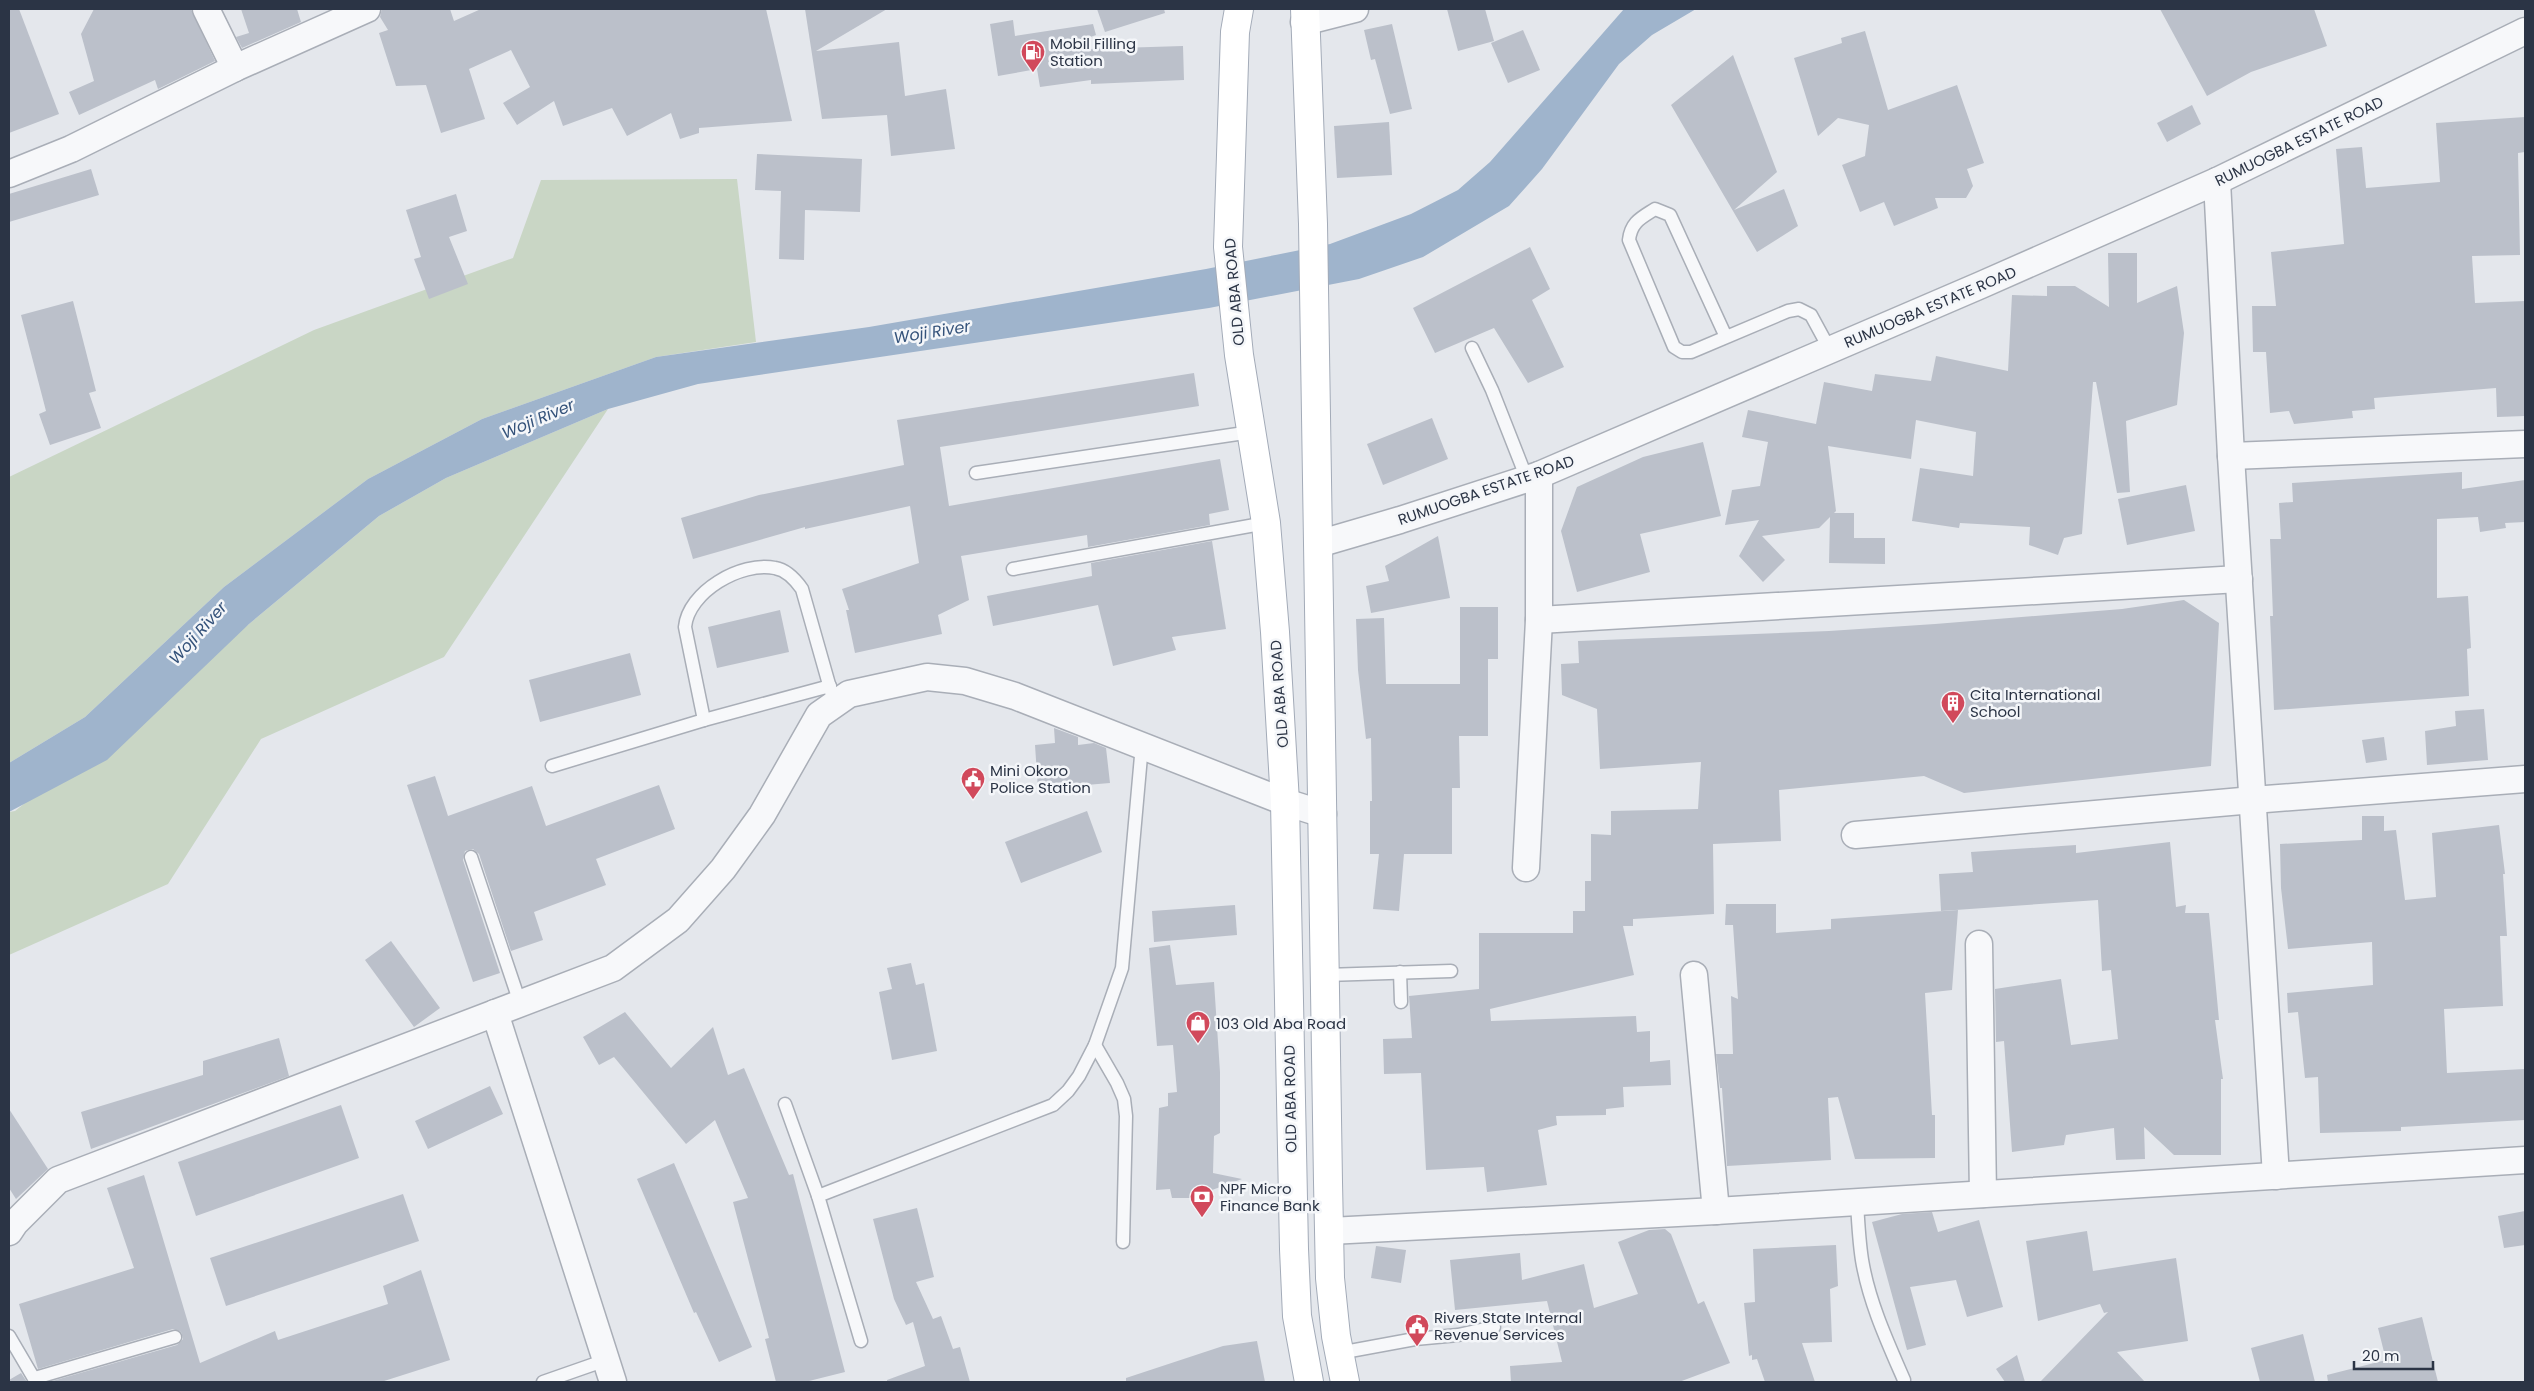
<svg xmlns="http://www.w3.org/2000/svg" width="2534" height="1391" font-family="Poppins,sans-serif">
  <rect width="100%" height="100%" fill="#e4e7ec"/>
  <g fill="#c9d6c5">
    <path d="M 737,179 L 756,342 L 656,357 L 482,419 L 368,479 L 224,587 L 85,717 L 9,763 L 9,477 L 314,330 L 513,258 L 541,180 Z"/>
    <path d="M 608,409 L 444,657 L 261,739 L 168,884 L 9,955 L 9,812 L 15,811 L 249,624 L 379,516 L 446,478 Z"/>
  </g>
  <path fill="#9fb4cc" d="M 1624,9 L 1696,9 L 1652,35 L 1619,64 L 1542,169 L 1509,206 L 1423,257 L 1359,279 L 1209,308 L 698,384 L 608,409 L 446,478 L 379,516 L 249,624 L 107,760 L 9,812 L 9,763 L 85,717 L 224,587 L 368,479 L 482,419 L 656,357 L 869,327 L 1206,269 L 1330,244 L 1411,214 L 1458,190 L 1490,162 Z"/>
  <g fill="#bbc0ca">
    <path d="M 9,9 L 19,9 L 59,114 L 9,133 Z"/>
    <path d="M 94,9 L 191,9 L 215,61 L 158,89 L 155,80 L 79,115 L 69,92 L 94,81 L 81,34 Z"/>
    <path d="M 241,9 L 297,9 L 301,22 L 242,48 L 236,37 L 249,33 Z"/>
    <path d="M 382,9 L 450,9 L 454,21 L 481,9 L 766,9 L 792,121 L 699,128 L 699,133 L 680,139 L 671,113 L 627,136 L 612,108 L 563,126 L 554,101 L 517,125 L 503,103 L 530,87 L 511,50 L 469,69 L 485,119 L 441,133 L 426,85 L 396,86 L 379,33 L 388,30 L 380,17 Z"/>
    <path d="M 805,9 L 887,9 L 816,51 L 899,42 L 905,96 L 946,89 L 955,149 L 891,156 L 887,115 L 822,119 Z"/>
    <path d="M 1097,9 L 1164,9 L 1165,13 L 1105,32 Z"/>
    <path d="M 1447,9 L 1485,9 L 1494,41 L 1458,51 Z"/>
    <path d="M 2160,9 L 2314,9 L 2327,46 L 2251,72 L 2207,96 Z"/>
    <path d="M 1013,20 L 1015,36 L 1093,24 L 1096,35 L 1054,50 L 1183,46 L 1184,80 L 1091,84 L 1091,80 L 1040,87 L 1037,69 L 998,76 L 990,24 Z"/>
    <path d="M 1392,24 L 1412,109 L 1390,114 L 1375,59 L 1371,60 L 1364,30 Z"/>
    <path d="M 1523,30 L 1540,70 L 1508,83 L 1491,43 Z"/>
    <path d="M 1865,31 L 1888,110 L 1957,85 L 1984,163 L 1967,169 L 1973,186 L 1966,198 L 1935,198 L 1938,208 L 1894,226 L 1884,202 L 1860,212 L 1842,165 L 1865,156 L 1869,125 L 1838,118 L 1818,136 L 1794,58 L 1842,43 L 1841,38 Z"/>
    <path d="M 1733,55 L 1777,172 L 1734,210 L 1784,189 L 1798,226 L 1757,252 L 1671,105 Z"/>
    <path d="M 2192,105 L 2201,124 L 2167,142 L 2157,123 Z"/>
    <path d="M 2525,117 L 2525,152 L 2518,153 L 2520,255 L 2472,256 L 2475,303 L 2525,301 L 2525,416 L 2497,417 L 2496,388 L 2374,398 L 2375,409 L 2352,411 L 2353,418 L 2294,424 L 2289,411 L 2270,413 L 2266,352 L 2253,352 L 2252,306 L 2276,306 L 2271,252 L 2344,244 L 2336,149 L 2362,147 L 2366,188 L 2440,182 L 2436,123 Z"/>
    <path d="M 1389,122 L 1392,175 L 1337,178 L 1334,126 Z"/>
    <path d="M 757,154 L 862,159 L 860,212 L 805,210 L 804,260 L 779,259 L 781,191 L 755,190 Z"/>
    <path d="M 91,169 L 99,195 L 9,222 L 9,194 Z"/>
    <path d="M 456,194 L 467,231 L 449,237 L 468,284 L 429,299 L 414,259 L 421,257 L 406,210 Z"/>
    <path d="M 1530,247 L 1550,289 L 1532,300 L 1564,367 L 1528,383 L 1494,328 L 1435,353 L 1413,308 Z"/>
    <path d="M 2108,253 L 2137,253 L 2137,303 L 2177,286 L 2184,333 L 2177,405 L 2126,421 L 2130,492 L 2117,493 L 2096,382 L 2093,382 L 2082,534 L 2064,538 L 2058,555 L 2029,545 L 2030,527 L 1960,523 L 1959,528 L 1912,521 L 1920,468 L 1973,476 L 1976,432 L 1916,420 L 1911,459 L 1828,446 L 1836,511 L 1834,513 L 1854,513 L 1854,538 L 1885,538 L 1885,564 L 1829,563 L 1830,517 L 1819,528 L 1762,536 L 1785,560 L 1763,582 L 1739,556 L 1759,520 L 1725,525 L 1732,490 L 1760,486 L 1768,442 L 1742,437 L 1748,410 L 1816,424 L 1824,382 L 1872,391 L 1875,374 L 1931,381 L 1936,356 L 2008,371 L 2012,295 L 2047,296 L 2047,286 L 2075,286 L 2109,307 Z"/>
    <path d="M 73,301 L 96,391 L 89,393 L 101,428 L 50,445 L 39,414 L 46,411 L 21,315 Z"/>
    <path d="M 1194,373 L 1199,406 L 940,447 L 949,506 L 1220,459 L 1229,510 L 1209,514 L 1210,525 L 1088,547 L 1087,535 L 961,556 L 969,600 L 938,615 L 942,634 L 855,653 L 846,610 L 849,610 L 842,589 L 919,563 L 910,506 L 805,529 L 805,527 L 693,559 L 681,518 L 759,495 L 904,465 L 897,420 Z"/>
    <path d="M 1432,418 L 1448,459 L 1383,485 L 1367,444 Z"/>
    <path d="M 1703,442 L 1721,516 L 1640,534 L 1650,572 L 1577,592 L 1561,531 L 1577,487 L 1643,457 Z"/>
    <path d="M 2462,472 L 2462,489 L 2525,480 L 2525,522 L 2505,523 L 2506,528 L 2480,532 L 2478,517 L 2437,519 L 2437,598 L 2468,596 L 2471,648 L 2467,649 L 2469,696 L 2274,710 L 2270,616 L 2273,616 L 2270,539 L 2281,539 L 2279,503 L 2293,502 L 2292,483 Z"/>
    <path d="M 2186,485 L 2195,531 L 2127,545 L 2118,499 Z"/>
    <path d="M 1438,536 L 1450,598 L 1371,613 L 1366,586 L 1389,581 L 1385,566 Z"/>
    <path d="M 1212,541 L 1226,629 L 1172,637 L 1176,650 L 1113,666 L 1098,605 L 993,626 L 987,596 L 1092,576 L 1091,563 Z"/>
    <path d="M 2184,600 L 2219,623 L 2211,766 L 1964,793 L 1924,776 L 1779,790 L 1781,841 L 1713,844 L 1714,914 L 1633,919 L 1633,926 L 1623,926 L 1634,975 L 1490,1009 L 1491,1021 L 1636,1016 L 1637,1032 L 1650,1031 L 1650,1062 L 1670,1060 L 1671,1085 L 1623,1087 L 1624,1107 L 1606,1109 L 1606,1115 L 1556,1116 L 1557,1125 L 1538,1130 L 1547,1185 L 1487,1192 L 1484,1167 L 1426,1170 L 1421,1073 L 1384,1074 L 1383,1039 L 1412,1038 L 1409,996 L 1479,989 L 1479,933 L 1573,933 L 1573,911 L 1585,911 L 1585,881 L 1591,881 L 1591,834 L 1611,835 L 1611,811 L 1698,809 L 1701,762 L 1600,769 L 1597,709 L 1562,695 L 1561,664 L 1579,663 L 1578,641 L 1829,631 L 1935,624 L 2122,609 Z"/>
    <path d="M 1460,607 L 1498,607 L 1498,659 L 1488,659 L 1488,736 L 1459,736 L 1460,788 L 1452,788 L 1452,854 L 1404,854 L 1399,911 L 1373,909 L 1379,854 L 1370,854 L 1370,801 L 1372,801 L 1371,738 L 1366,739 L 1358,670 L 1356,619 L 1384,618 L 1386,684 L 1460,684 Z"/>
    <path d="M 780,610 L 789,652 L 717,668 L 708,627 Z"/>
    <path d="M 630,653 L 641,695 L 540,722 L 529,680 Z"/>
    <path d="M 2484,709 L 2488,760 L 2427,765 L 2425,731 L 2456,726 L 2455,711 Z"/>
    <path d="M 1054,728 L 1078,737 L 1078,745 L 1094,743 L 1106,748 L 1110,783 L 1038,789 L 1035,745 L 1055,743 Z"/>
    <path d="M 2384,737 L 2387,760 L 2366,763 L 2362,740 Z"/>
    <path d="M 435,776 L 448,816 L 532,786 L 546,826 L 659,785 L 675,829 L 596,859 L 606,885 L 534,912 L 543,940 L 511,951 L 479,854 L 473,849 L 465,851 L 463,860 L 500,973 L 473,982 L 407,785 Z"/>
    <path d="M 1087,811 L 1102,852 L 1021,883 L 1005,842 Z"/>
    <path d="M 2362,816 L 2384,816 L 2384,831 L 2396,830 L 2405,900 L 2436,897 L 2432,833 L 2499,825 L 2505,874 L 2503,874 L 2507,936 L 2500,936 L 2503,1006 L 2444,1009 L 2447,1073 L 2525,1069 L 2525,1120 L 2401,1127 L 2401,1131 L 2320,1133 L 2318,1077 L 2305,1078 L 2298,1012 L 2288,1013 L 2287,993 L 2373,985 L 2372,942 L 2288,949 L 2281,888 L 2280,844 L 2362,840 Z"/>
    <path d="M 2170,842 L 2176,907 L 2186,905 L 2185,913 L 2209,913 L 2219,1020 L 2215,1020 L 2223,1079 L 2221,1079 L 2221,1155 L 2174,1155 L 2144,1127 L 2145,1159 L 2116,1160 L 2114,1128 L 2066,1135 L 2064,1145 L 2012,1152 L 2004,1041 L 1996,1042 L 1995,989 L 2061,979 L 2071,1045 L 2118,1039 L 2111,970 L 2102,971 L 2098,900 L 1941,911 L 1939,874 L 1973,872 L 1971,852 L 2076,845 L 2076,853 Z"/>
    <path d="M 1726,904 L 1776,904 L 1776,933 L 1831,929 L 1831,919 L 1958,910 L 1952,990 L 1925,993 L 1932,1115 L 1935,1115 L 1935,1158 L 1855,1159 L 1838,1097 L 1828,1098 L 1831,1160 L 1727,1166 L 1722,1088 L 1720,1088 L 1716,1054 L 1733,1054 L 1731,996 L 1738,999 L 1733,925 L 1725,925 Z"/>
    <path d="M 1235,905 L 1237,935 L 1154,942 L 1152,911 Z"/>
    <path d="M 391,941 L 440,1008 L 414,1027 L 365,960 Z"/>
    <path d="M 1170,945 L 1176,985 L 1214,982 L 1220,1072 L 1220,1133 L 1214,1136 L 1213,1173 L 1242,1179 L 1212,1190 L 1210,1198 L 1172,1198 L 1170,1189 L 1156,1190 L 1159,1108 L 1168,1106 L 1168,1093 L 1177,1092 L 1173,1045 L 1157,1046 L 1149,948 Z"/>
    <path d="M 911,963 L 916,985 L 924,983 L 937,1051 L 892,1060 L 879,992 L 892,989 L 887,968 Z"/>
    <path d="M 625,1012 L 671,1068 L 713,1027 L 728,1075 L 744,1068 L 789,1175 L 793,1174 L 845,1372 L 805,1382 L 776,1382 L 765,1339 L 769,1338 L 733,1202 L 748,1198 L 715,1120 L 686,1144 L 614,1057 L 599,1065 L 583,1037 Z"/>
    <path d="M 279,1038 L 289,1076 L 91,1149 L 81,1112 L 203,1075 L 203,1061 Z"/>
    <path d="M 490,1086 L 503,1114 L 428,1149 L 415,1121 Z"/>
    <path d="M 341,1105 L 359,1158 L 196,1216 L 178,1162 Z"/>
    <path d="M 9,1109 L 48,1169 L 16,1199 L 9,1188 Z"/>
    <path d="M 674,1163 L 752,1347 L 719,1362 L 696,1312 L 694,1313 L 637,1179 Z"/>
    <path d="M 144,1175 L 200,1363 L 275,1331 L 278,1340 L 388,1304 L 383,1286 L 421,1270 L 450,1360 L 381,1382 L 49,1382 L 177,1345 L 183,1339 L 181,1332 L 173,1329 L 38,1369 L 19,1304 L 134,1268 L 107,1188 Z"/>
    <path d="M 403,1194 L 419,1241 L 226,1306 L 210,1258 Z"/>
    <path d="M 917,1208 L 934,1277 L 916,1282 L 933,1319 L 941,1316 L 953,1349 L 960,1347 L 970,1382 L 887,1382 L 887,1380 L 925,1366 L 913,1322 L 906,1325 L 894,1299 L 873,1219 Z"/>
    <path d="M 2525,1211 L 2525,1245 L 2504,1248 L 2498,1216 Z"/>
    <path d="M 1932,1212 L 1938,1232 L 1979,1220 L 2003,1307 L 1967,1317 L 1956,1280 L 1910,1287 L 1926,1345 L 1907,1350 L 1872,1222 L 1902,1214 Z"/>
    <path d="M 1665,1229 L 1671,1234 L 1698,1304 L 1704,1301 L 1730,1363 L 1679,1382 L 1511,1382 L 1510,1366 L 1562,1362 L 1547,1301 L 1455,1310 L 1450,1260 L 1520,1253 L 1522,1280 L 1584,1264 L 1594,1308 L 1638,1294 L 1618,1242 L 1649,1230 Z"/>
    <path d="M 2087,1231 L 2093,1271 L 2176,1258 L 2188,1341 L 2117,1352 L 2145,1382 L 2040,1382 L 2108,1312 L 2104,1313 L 2100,1304 L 2038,1321 L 2026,1241 Z"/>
    <path d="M 1836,1245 L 1838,1286 L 1830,1289 L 1832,1342 L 1802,1343 L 1815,1382 L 1765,1382 L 1757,1359 L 1752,1360 L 1752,1355 L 1749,1356 L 1744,1303 L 1755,1302 L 1753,1249 Z"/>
    <path d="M 1376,1246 L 1406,1250 L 1401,1283 L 1371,1278 Z"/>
    <path d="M 2422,1317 L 2438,1382 L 2328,1382 L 2327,1375 L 2386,1360 L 2378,1328 Z"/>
    <path d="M 2303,1334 L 2315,1382 L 2260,1382 L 2251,1348 Z"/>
    <path d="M 1257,1341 L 1265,1382 L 1126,1382 L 1126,1378 L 1223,1346 Z"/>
    <path d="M 2017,1355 L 2025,1382 L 2005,1382 L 1996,1369 Z"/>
    <path d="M 21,1373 L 27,1382 L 9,1382 L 9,1380 Z"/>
  </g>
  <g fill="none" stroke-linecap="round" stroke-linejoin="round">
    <defs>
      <g id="lane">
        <path d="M 1726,337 L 1670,215 L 1655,209 C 1641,218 1631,222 1629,240 L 1674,347 L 1682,352 L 1691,352 L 1788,311 L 1799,309 L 1811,315 L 1830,350"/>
        <path d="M 1472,348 L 1492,390 L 1527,479"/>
        <path d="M 976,473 L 1251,432"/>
        <path d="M 1013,569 L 1266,523"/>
        <path d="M 704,720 L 830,686"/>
        <path d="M 552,766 L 704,720 L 685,627 C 688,592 741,561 775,568 C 787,570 795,579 802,589 L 834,702"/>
        <path d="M 471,857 L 520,1003"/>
        <path d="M 1400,972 L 1401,1002"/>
        <path d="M 1326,975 L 1451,971"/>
        <path d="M 1095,1045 L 1117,1083 L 1124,1099 L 1126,1116 L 1123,1242"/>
        <path d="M 785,1104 L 818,1196"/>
        <path d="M 1857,1202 C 1858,1221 1859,1241 1862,1260 C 1869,1302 1887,1341 1904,1380"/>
        <path d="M 9,1336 L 36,1382"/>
        <path d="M 861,1341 L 818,1196 L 1053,1105 L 1068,1091 L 1079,1076 L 1095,1045 L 1122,968 L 1142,745"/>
        <path d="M 1339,1353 L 1415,1339 L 1458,1335 L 1494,1327"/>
        <path d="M 35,1378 L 175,1337"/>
        <path d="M 543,1382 L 606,1360"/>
      </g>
      <g id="street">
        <path d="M 206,9 L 235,68"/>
        <path d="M 1304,22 L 1355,9"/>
        <path d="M 9,174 L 71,149 L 235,68 L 367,9"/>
        <path d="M 2217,181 L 2231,456 L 2276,1176"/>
        <path d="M 2231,456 L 2525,444"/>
        <path d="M 1318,544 L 1400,520 L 1539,475 L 1981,285 L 2217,181 L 2525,31"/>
        <path d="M 1539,620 L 2239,579"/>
        <path d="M 1855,835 L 2253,800 L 2525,779"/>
        <path d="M 1526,868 L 1539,620 L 1539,475"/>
        <path d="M 1979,944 L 1983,1194"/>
        <path d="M 1694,975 L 1716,1211"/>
        <path d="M 495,1013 L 613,1382"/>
        <path d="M 1330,1231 L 1716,1211 L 2525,1160"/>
        <path d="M 9,1232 L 15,1223 L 58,1180 L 613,968 L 678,920 L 723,869 L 762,815 L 819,715 L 849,694 L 927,677 L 965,681 L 1015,696 L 1285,802 L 1323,814"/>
      </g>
      <g id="primary">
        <path d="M 1239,9 L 1235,32 L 1228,247 L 1239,355 L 1266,523 L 1275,632 L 1285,802 L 1294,1249 L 1297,1316 L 1309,1382"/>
        <path d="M 1305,9 L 1313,224 L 1328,1182 L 1330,1278 L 1336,1336 L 1345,1382"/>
      </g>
    </defs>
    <use href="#lane" stroke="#a9aeb7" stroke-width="15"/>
    <use href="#street" stroke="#a9aeb7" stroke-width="29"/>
    <use href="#primary" stroke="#a3abb8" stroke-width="30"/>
    <use href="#lane" stroke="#f7f8fa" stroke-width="12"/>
    <use href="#street" stroke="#f7f8fa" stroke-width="26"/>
    <use href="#primary" stroke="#fff" stroke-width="28"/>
  </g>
  <defs>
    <symbol id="fuel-pin" viewBox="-11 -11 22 30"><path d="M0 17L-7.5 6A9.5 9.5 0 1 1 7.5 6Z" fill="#d1495b" stroke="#f4f6f9"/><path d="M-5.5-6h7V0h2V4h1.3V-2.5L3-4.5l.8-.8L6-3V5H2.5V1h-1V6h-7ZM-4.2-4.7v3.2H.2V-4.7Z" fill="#fff"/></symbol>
    <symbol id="building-pin" viewBox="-11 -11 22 30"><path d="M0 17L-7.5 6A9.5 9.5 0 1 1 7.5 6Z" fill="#d1495b" stroke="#f4f6f9"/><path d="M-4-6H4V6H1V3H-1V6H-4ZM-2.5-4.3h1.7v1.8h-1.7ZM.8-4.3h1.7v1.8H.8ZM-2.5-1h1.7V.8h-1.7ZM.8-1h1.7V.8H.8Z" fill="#fff"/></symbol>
    <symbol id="civic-pin" viewBox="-11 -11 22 30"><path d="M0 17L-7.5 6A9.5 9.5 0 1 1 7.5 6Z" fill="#d1495b" stroke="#f4f6f9"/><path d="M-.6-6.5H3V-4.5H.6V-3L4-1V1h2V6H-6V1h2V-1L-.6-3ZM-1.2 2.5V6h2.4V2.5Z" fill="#fff"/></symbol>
    <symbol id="shop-pin" viewBox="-11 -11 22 30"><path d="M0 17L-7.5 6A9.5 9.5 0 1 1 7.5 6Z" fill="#d1495b" stroke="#f4f6f9"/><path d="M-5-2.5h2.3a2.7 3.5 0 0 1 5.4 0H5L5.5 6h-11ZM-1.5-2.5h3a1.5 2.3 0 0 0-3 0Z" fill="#fff"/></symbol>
    <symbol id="bank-pin" viewBox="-11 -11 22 30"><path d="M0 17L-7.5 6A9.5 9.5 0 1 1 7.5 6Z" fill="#d1495b" stroke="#f4f6f9"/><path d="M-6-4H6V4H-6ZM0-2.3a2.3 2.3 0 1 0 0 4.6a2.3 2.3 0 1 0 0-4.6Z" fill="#fff"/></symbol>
  </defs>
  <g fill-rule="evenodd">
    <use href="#fuel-pin" x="1019" y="38" width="28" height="38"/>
    <use href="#building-pin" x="1939" y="689" width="28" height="38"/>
    <use href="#civic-pin" x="959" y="765" width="28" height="38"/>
    <use href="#shop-pin" x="1184" y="1009" width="28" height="38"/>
    <use href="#bank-pin" x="1188" y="1183" width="28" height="38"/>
    <use href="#civic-pin" x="1403" y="1312" width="28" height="38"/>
  </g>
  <g text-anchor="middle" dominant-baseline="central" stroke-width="5" stroke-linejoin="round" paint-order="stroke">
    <g font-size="15" fill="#2b3445" stroke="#f4f6f9" text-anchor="start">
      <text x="1050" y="43">Mobil Filling<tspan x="1050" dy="17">Station</tspan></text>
      <text x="1970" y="694">Cita International<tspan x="1970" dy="17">School</tspan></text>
      <text x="990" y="770">Mini Okoro<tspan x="990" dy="17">Police Station</tspan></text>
      <text x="1216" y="1023">103 Old Aba Road</text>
      <text x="1220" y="1188">NPF Micro<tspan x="1220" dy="17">Finance Bank</tspan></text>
      <text x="1434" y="1317">Rivers State Internal<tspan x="1434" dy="17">Revenue Services</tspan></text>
    </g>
    <g font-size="15" fill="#2b3445" stroke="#f4f6f9">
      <text transform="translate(2299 141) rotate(-26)">RUMUOGBA ESTATE ROAD</text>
      <text transform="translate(1234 292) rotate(-95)">OLD ABA ROAD</text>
      <text transform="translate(1930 307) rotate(-23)">RUMUOGBA ESTATE ROAD</text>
      <text transform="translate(1486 490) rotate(-19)">RUMUOGBA ESTATE ROAD</text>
      <text transform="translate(1279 694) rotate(-94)">OLD ABA ROAD</text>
      <text transform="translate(1290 1099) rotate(-91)">OLD ABA ROAD</text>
    </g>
    <g font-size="16" font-style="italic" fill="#34527a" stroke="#f4f6f9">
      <text transform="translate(932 332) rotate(-9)">Woji River</text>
      <text transform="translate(538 419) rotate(-23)">Woji River</text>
      <text transform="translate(198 633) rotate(-48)">Woji River</text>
    </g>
  </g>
  <rect width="2534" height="1391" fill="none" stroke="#2b3445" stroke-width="20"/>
  <path d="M2354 1361v8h79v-8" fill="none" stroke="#2b3445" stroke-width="2.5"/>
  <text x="2362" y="1361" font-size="15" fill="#2b3445" stroke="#f4f6f9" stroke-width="4" paint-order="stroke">20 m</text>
</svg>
